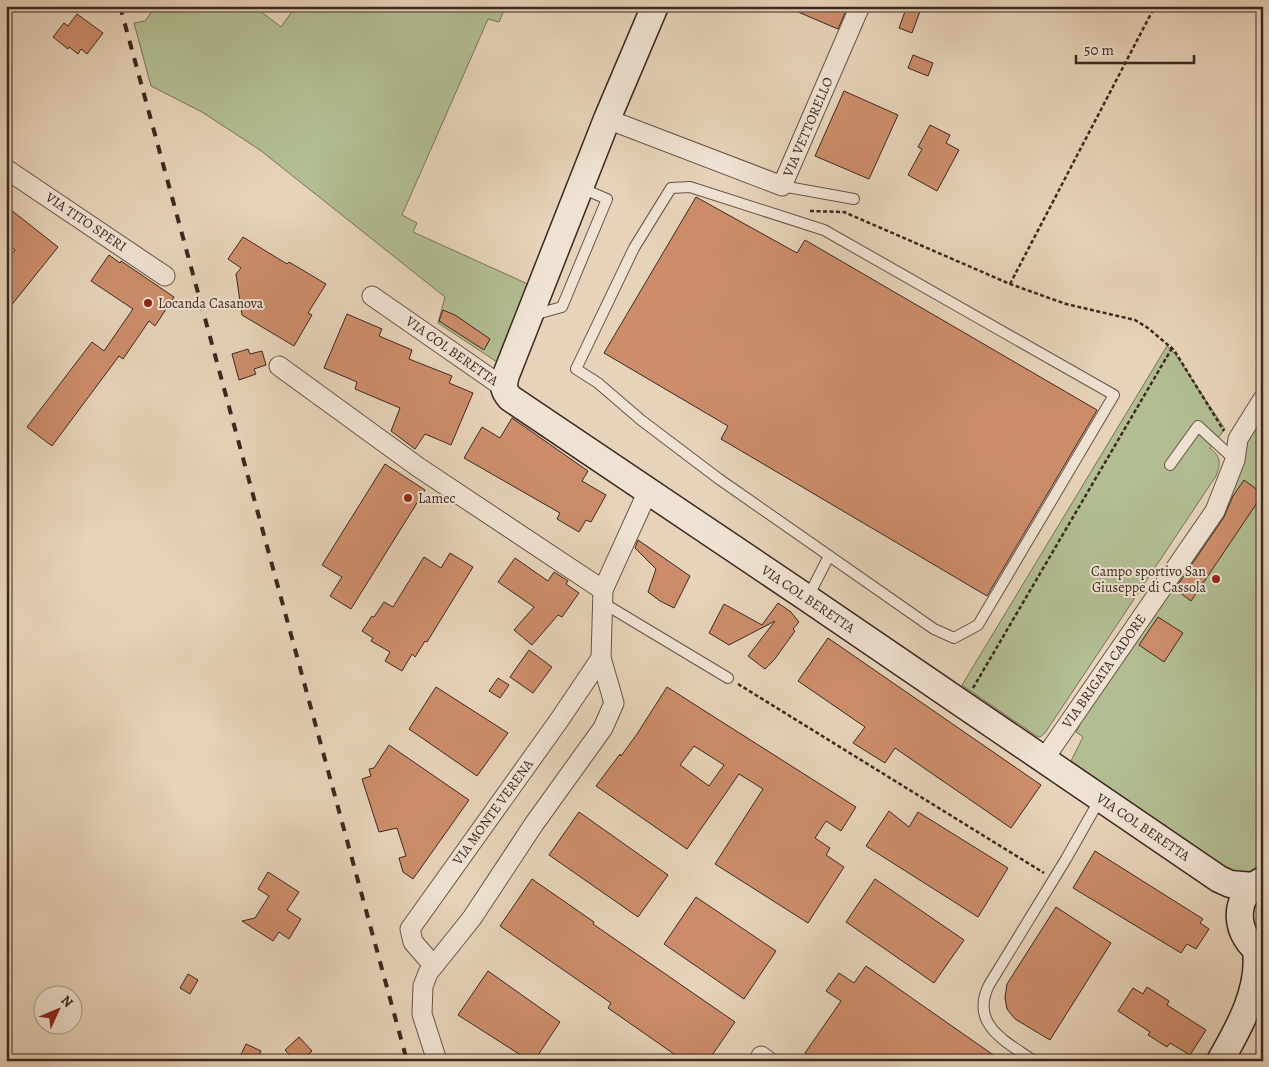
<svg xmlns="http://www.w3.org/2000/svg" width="1269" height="1067" font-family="Alegreya,serif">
  <rect width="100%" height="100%" fill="#e7d3b9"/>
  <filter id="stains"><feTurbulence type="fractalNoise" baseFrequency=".004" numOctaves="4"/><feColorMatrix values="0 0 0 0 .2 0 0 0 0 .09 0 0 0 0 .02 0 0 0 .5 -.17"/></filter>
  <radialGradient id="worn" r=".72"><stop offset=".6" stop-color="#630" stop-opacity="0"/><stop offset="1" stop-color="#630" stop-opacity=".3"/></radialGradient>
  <g fill="#b2bd92" stroke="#76725a">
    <path d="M 156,6 L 254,6 L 281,27 L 296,6 L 506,6 L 499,22 L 488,19 L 402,215 L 417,223 L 413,232 L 530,285 L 497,362 L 438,323 L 445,297 L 260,150 L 202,112 L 151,86 L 134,23 L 145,21 Z"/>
    <path d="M 1167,346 L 1175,354 L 1225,429 L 1210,448 C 1221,457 1221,463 1216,476 L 1045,733 L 1040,737 L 1038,737 L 962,685 Z"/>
    <path d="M 1263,412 L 1263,873 L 1249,884 L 1071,761 L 1083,737 L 1076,732 L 1079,727 L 1077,722 L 1159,596 L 1246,454 L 1245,446 Z"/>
  </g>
  <g fill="#cd8d6b" stroke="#3b2821" fill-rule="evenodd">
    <path d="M 784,6 L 848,6 L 838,29 Z"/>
    <path d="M 907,6 L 922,6 L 912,33 L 899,28 Z"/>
    <path d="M 77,14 L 103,33 L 87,54 L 81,49 L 78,54 L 69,47 L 68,49 L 53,37 L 64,23 L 68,26 Z"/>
    <path d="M 913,55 L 933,63 L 928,76 L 908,68 Z"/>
    <path d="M 844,91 L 898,115 L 869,179 L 815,156 Z"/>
    <path d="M 930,125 L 950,135 L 946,143 L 959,150 L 937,191 L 908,175 L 922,149 L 918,147 Z"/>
    <path d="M 696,197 L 797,253 L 805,240 L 1097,410 L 987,596 L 721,439 L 728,426 L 604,353 Z"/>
    <path d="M 6,206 L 58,247 L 6,312 L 6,261 L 15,250 L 6,243 Z"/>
    <path d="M 243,237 L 287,264 L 289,262 L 326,284 L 308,313 L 312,315 L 294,346 L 242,315 L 236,274 L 241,268 L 228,259 Z"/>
    <path d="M 109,255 L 120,263 L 121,261 L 174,297 L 155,326 L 149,321 L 123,359 L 119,356 L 52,446 L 27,427 L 92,342 L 104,351 L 133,309 L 91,281 Z"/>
    <path d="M 443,310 L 455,315 L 490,339 L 484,350 L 439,321 Z"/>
    <path d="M 347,314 L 382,329 L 379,336 L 412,350 L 409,359 L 452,376 L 449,383 L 473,393 L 451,445 L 425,434 L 415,449 L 391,431 L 400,408 L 355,389 L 357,382 L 324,368 Z"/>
    <path d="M 248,349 L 250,354 L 262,351 L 266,365 L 254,369 L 256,374 L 239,380 L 232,354 Z"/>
    <path d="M 512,418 L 588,471 L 582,481 L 606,495 L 591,522 L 586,520 L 579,532 L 557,519 L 560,513 L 464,458 L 482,427 L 500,438 Z"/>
    <path d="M 385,464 L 425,490 L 351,609 L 330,596 L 342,577 L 322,565 Z"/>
    <path d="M 1244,480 L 1263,494 L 1191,601 L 1175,589 L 1224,517 L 1233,496 Z"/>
    <path d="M 638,540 L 690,576 L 674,608 L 660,601 L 648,592 L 656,569 L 635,548 Z"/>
    <path d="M 450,553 L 473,567 L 427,642 L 425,641 L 415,657 L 412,654 L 402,671 L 385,661 L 390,652 L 371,641 L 373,638 L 362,631 L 372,616 L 374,617 L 384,602 L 393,607 L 424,557 L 441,568 Z"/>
    <path d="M 515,558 L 548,581 L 554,572 L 568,581 L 566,584 L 579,593 L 562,617 L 558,615 L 532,645 L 514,630 L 534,607 L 498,582 Z"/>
    <path d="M 778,603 L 791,612 L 799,622 L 793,629 L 795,631 L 774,660 L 765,669 L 748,656 L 775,621 L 729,645 L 709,633 L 724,604 L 762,625 Z"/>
    <path d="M 1158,617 L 1183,633 L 1164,662 L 1139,645 Z"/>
    <path d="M 828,638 L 1041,785 L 1011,828 L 895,748 L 885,763 L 853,743 L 865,727 L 798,681 Z"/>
    <path d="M 529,650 L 552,667 L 533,693 L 510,677 Z"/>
    <path d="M 498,678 L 509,685 L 500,698 L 489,691 Z"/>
    <path d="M 436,687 L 508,733 L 477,776 L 409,729 Z"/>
    <path d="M 667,687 L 856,807 L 841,831 L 826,821 L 815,838 L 830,848 L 826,855 L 844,867 L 808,923 L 715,864 L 763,789 L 739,774 L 687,849 L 596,786 L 620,754 L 621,756 L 637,734 ZM 694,746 L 724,765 L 709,786 L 680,765 Z"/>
    <path d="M 389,745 L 469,800 L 413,879 L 403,872 L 399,858 L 406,856 L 397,828 L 379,832 L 362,779 L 371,776 L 369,769 L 374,768 Z"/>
    <path d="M 889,811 L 909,827 L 918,812 L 1008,868 L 978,917 L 866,846 Z"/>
    <path d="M 579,812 L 668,875 L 638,917 L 549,855 Z"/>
    <path d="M 1095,851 L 1203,919 L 1200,923 L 1209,929 L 1196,949 L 1187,944 L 1181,953 L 1073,888 Z"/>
    <path d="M 268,872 L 299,892 L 287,910 L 301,919 L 289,939 L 279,932 L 273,941 L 242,921 L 255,918 L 269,896 L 258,889 Z"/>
    <path d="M 532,879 L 594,922 L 593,924 L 735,1022 L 708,1061 L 684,1061 L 608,1008 L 611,1003 L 500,926 Z"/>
    <path d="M 875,879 L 964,940 L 934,983 L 846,922 Z"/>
    <path d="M 696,897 L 776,951 L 744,999 L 664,944 Z"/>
    <path d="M 1056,907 L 1111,943 L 1050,1040 L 1015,1019 L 1007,1009 L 1005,998 L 1007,984 Z"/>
    <path d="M 866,966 L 1002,1061 L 817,1061 L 805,1053 L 841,1001 L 826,991 L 839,973 L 854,983 Z"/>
    <path d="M 488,971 L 560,1022 L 534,1061 L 530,1061 L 458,1015 Z"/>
    <path d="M 188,974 L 198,980 L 190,994 L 180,988 Z"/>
    <path d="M 1147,987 L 1169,1001 L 1167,1005 L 1206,1030 L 1190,1055 L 1170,1043 L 1167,1047 L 1148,1035 L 1150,1032 L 1118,1011 L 1133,988 L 1143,994 Z"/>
    <path d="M 299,1037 L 312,1051 L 301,1061 L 295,1061 L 285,1050 Z"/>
    <path d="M 246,1044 L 261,1051 L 256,1061 L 238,1061 Z"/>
  </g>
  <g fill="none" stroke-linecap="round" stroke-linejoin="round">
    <defs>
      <g id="lane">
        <path d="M 782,186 L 854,199"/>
        <path d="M 690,187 L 824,230 L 1114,395 L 978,625 L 954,638 L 934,629 L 719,479 L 641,420 L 598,383 L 576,369 L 634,248 L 671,188 Z"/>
        <path d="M 533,315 L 562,307 L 607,199 L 581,188"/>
        <path d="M 1170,465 L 1198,426 L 1235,460"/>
        <path d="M 808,597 L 829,556"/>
        <path d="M 603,603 L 728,678"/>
        <path d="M 1034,1061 C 1007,1042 969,1025 989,985 L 1066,859 L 1100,799"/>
      </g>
      <g id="street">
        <path d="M 607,119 L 782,186 L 860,6"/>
        <path d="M 6,169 L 165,276"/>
        <path d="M 372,296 L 503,387"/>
        <path d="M 279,366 L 418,467 L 603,590"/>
        <path d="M 1044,759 L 1215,511 L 1235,460 L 1238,439 L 1263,399"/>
        <path d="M 433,965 L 413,942 L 410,929 L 560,719 L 601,658"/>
        <path d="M 761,1056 L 768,1061"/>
        <path d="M 437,1061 L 422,1014 L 423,986 L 428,973 L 472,918 L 534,824 L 603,728 L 614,703 L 601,658 L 603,590 L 648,491"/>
      </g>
      <g id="secondary">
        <path d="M 655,6 L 607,119 L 506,375 C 503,386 503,390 510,398 L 807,598 L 1219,879 L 1230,884 L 1253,886"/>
        <path d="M 1263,880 C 1230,897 1234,936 1263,955"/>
        <path d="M 1220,1061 C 1239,1028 1261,989 1256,950"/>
      </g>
    </defs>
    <use href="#lane" stroke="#665347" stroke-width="12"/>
    <use href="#street" stroke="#665347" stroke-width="21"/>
    <use href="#secondary" stroke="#3b2821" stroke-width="29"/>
    <g stroke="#3b2821" stroke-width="2.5" stroke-dasharray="4 2.5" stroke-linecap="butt">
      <path d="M 6,14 L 12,6"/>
      <path d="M 810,211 L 844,212 L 1010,284 L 1066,304 L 1135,320 L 1148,328 L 1174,350 L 1224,431"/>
      <path d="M 1010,284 L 1155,6"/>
      <path d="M 738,684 L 1044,873"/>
      <path d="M 973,688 L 1172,348"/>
    </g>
    <use href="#lane" stroke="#efe2d2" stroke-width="10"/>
    <use href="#street" stroke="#efe2d2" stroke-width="19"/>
    <use href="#secondary" stroke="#efe2d2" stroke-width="26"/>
    <path stroke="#3b2821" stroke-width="4" stroke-dasharray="9 9" stroke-linecap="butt" d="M 120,6 L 407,1061"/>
  </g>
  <g fill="#8f2418" stroke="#efe2d2" stroke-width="2">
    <circle cx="148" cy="303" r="5"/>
    <circle cx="408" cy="498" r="5"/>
    <circle cx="1216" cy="579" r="5"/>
  </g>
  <g text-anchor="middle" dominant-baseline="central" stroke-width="4" stroke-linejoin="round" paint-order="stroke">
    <g font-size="14" fill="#3b2821" stroke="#efe2d2">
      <text transform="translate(808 127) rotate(-67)">VIA VETTORELLO</text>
      <text transform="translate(86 222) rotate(34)">VIA TITO SPERI</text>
      <text transform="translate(452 351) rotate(35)">VIA COL BERETTA</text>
      <text transform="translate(808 599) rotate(34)">VIA COL BERETTA</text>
      <text transform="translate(1104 671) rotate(-55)">VIA BRIGATA CADORE</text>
      <text transform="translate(493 812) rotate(-54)">VIA MONTE VERENA</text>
      <text transform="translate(1143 827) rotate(34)">VIA COL BERETTA</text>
    </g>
    <g font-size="14" fill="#3b2821" stroke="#efe2d2" text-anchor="start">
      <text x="158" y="303">Locanda Casanova</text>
      <text x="418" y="498">Lamec</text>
      <text x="1206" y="571" text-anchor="end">Campo sportivo San<tspan x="1206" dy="16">Giuseppe di Cassola</tspan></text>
    </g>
  </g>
  <rect width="1269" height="1067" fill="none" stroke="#e7d3b9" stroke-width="25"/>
  <rect x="8" y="8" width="1254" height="1052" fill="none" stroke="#3b2821" stroke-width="2.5"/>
  <rect x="12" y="12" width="1244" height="1042" fill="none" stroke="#3b2821"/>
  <g transform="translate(58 1010) rotate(46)"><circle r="24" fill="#efe2d2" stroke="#a7988b"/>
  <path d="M0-4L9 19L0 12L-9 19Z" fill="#8f2418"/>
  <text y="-8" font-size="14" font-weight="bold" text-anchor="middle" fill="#3b2821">N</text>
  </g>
  <path d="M1076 55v8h118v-8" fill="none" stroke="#3b2821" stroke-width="2.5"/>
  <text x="1084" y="55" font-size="15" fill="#3b2821" stroke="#efe2d2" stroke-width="4" paint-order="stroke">50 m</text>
  <rect width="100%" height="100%" filter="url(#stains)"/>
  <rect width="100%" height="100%" fill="url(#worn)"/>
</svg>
